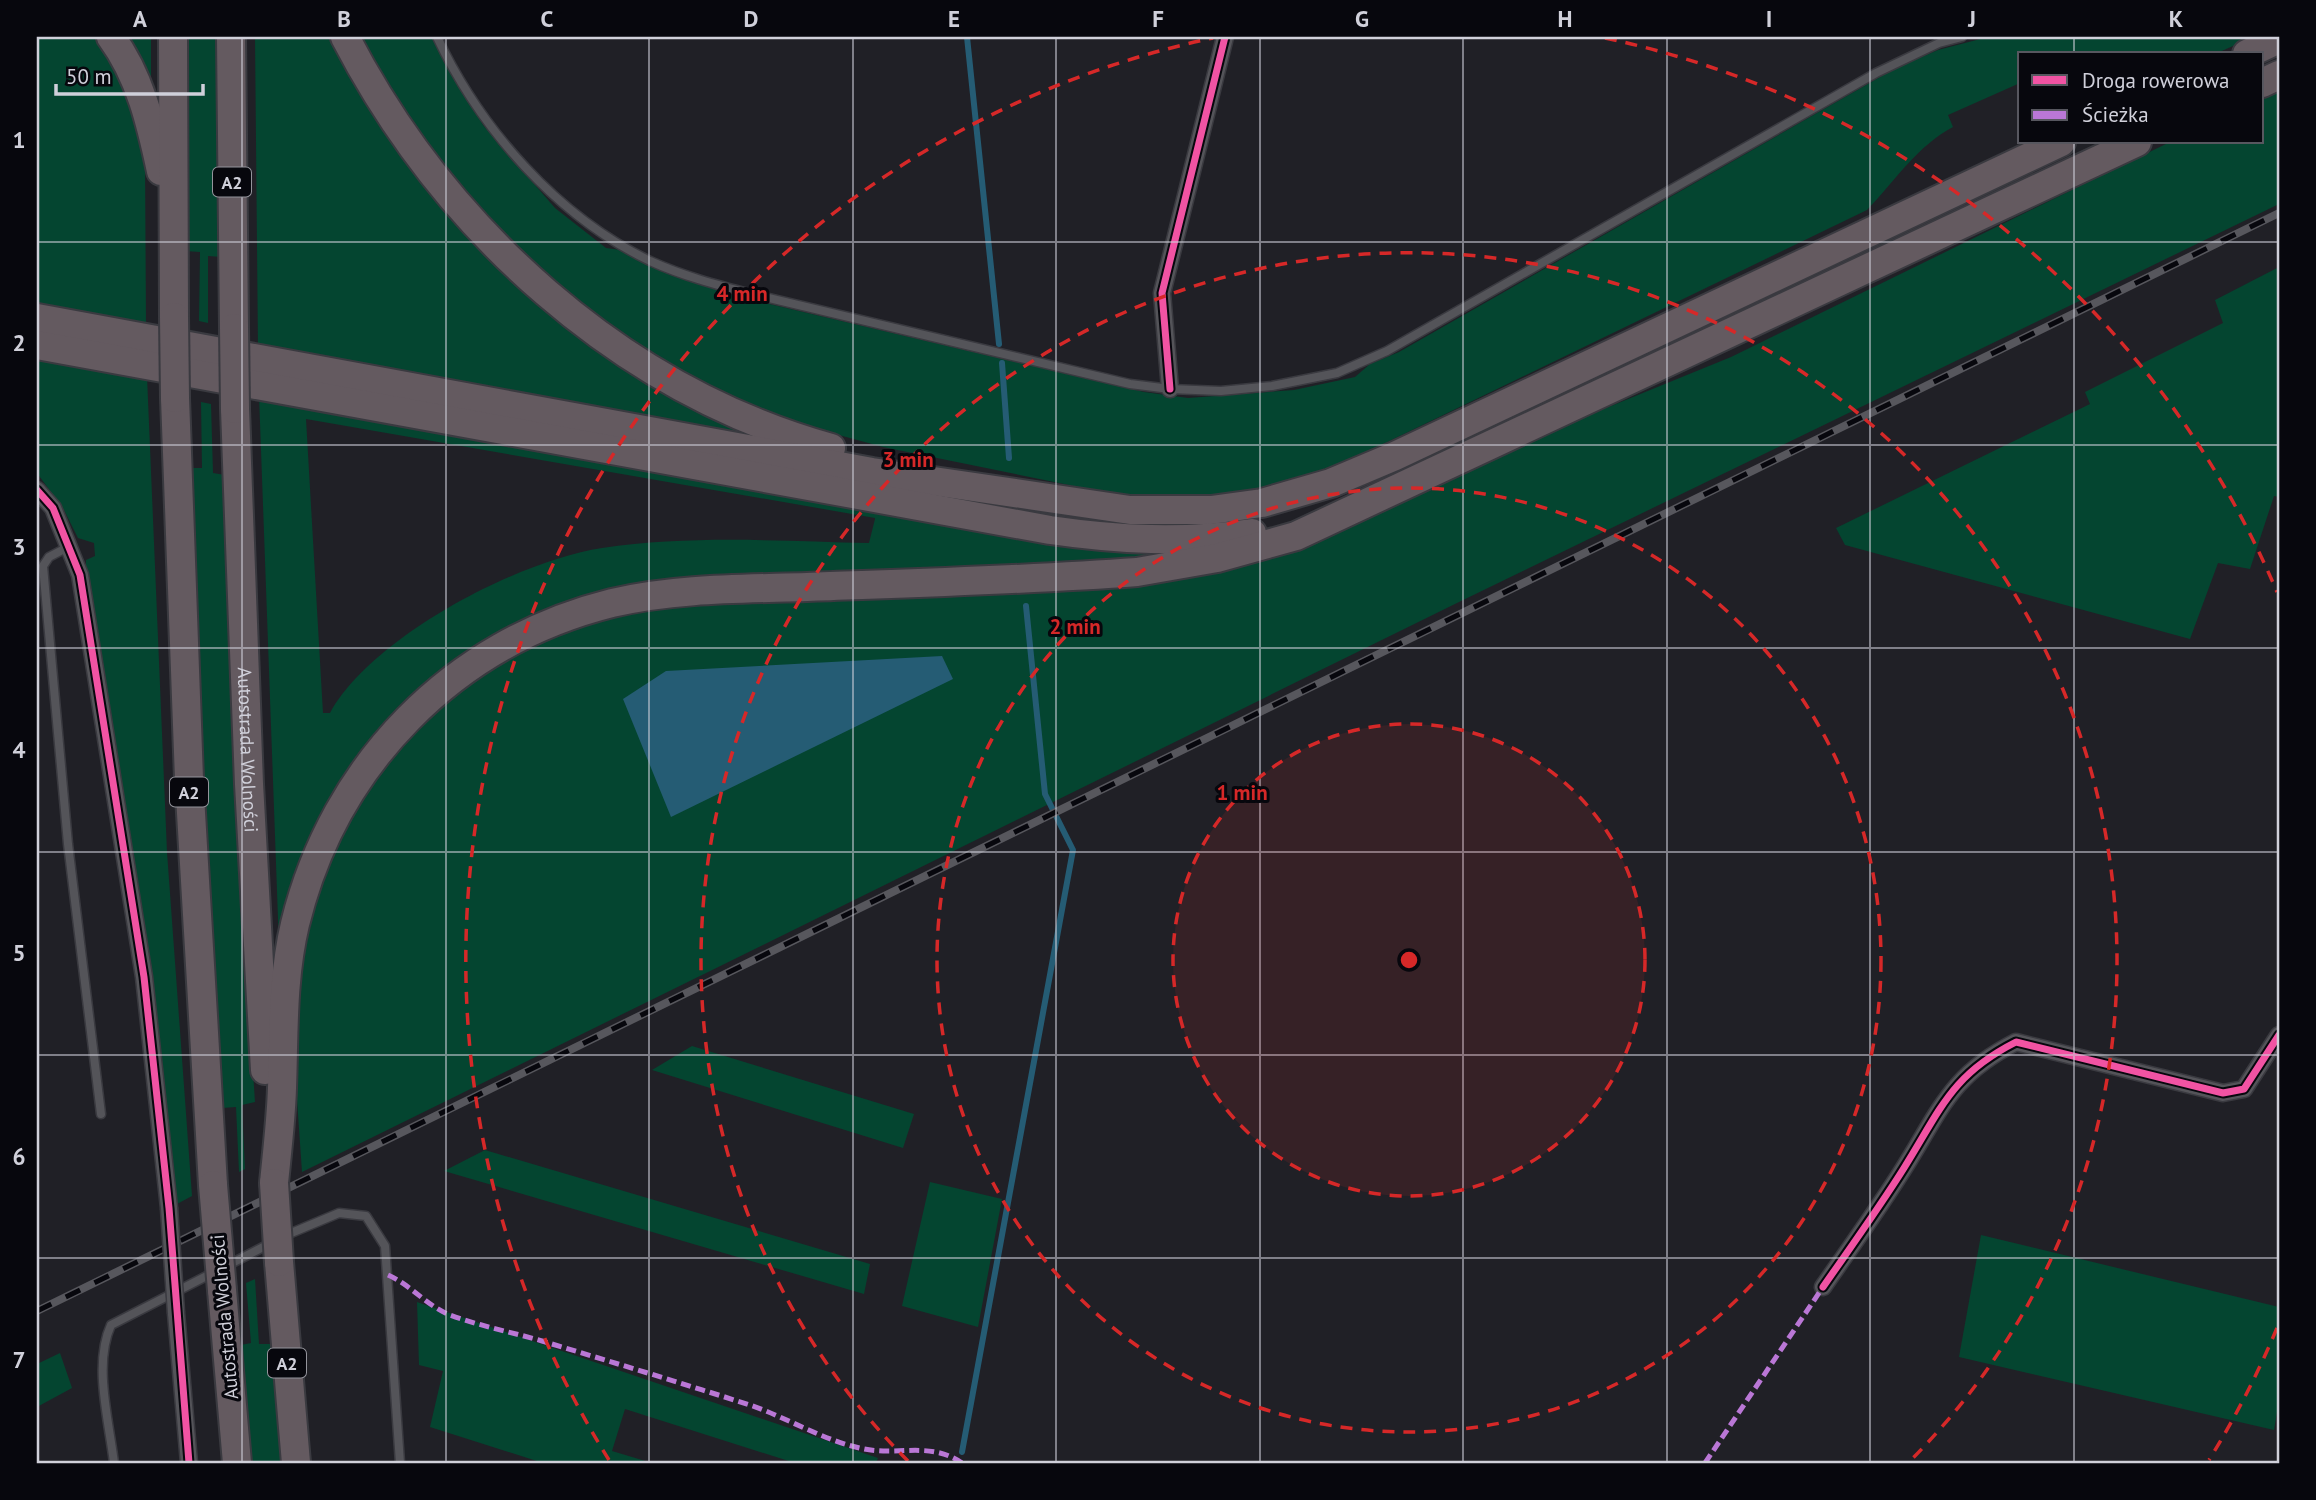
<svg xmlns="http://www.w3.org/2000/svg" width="2316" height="1500" font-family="'PT Sans',sans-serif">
  <rect width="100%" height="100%" fill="#202026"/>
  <g fill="#044530" fill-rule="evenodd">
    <path d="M 37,37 L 101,37 L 122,68 L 145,160 L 146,327 L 37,308 Z"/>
    <path d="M 128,37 L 151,37 L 151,85 Z"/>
    <path d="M 186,37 L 219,37 L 222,257 L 208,256 L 208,323 L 199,321 L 200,252 L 185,251 Z"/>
    <path d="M 255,37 L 336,37 L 467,230 L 782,442 L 258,350 Z"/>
    <path d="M 356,37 L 432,37 L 483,125 L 555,208 L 606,248 L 621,250 L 681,278 L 735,296 L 1144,392 L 1188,398 L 1294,390 L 1355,377 L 1370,364 L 1399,352 L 1894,69 L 1938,50 L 1988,37 L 2253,37 L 2215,54 L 2020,54 L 2020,83 L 1948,115 L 1953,127 C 1917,146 1895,181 1867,210 L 1375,448 L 1291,483 L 1226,495 L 1171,497 L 1113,494 L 883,447 L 802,425 L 747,404 L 671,366 L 615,330 L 547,277 L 445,176 Z"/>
    <path d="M 2279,88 L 2279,204 L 1457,603 L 302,1172 L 295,1071 L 296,1008 L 303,945 L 329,857 L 378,768 L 419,721 L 513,651 L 609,616 L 667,605 L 1165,579 L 1562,426 L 1731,357 L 2170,142 L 2262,142 L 2262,97 Z"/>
    <path d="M 2279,267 L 2279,497 L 2274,496 L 2250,569 L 2218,563 L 2190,639 L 1845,545 L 1836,528 L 2090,404 L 2085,392 L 2223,323 L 2215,300 Z"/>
    <path d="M 37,355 L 147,376 L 167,852 L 192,1196 L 177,1204 L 153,980 L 86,567 L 86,560 L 95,556 L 94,543 L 78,538 L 64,510 L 37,473 Z"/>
    <path d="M 259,395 L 1194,554 L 569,603 C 458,645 362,722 312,833 C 296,869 288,908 279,946 ZM 306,419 L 875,518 L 875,519 L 869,543 C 780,541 690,535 602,548 C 517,561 372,637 330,713 L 323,713 Z"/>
    <path d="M 201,402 L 211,404 L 213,473 L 225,475 L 239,855 L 255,1102 L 242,1105 L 245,1169 L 239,1172 L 236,1107 L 222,1108 L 205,851 L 191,468 L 202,468 Z"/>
    <path d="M 692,1046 L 914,1114 L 903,1148 L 652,1070 Z"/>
    <path d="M 485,1150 L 870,1264 L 864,1294 L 444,1171 Z"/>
    <path d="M 930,1182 L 1002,1199 L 978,1327 L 902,1306 Z"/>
    <path d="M 1981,1235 L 2279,1307 L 2279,1400 L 2274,1430 L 1959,1357 Z"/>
    <path d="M 255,1279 L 259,1344 L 273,1344 L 284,1463 L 249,1463 L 241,1345 L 251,1343 L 246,1283 Z"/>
    <path d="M 417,1302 L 878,1458 L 876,1463 L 795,1463 L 625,1409 L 612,1451 L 652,1463 L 543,1463 L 430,1427 L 443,1371 L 419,1365 Z"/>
    <path d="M 60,1353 L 72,1388 L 37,1407 L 37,1364 Z"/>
  </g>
  <path fill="#255c74" d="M 942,656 L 953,679 L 671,817 L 623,699 L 666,671 Z"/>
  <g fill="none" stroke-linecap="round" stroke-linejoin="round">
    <g stroke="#255c74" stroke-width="6">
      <path d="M 967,37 L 999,344"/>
      <path d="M 1002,363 L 1009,458"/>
      <path d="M 962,1452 L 1073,850 L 1045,794 L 1026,606"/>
    </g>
    <defs>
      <g id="service">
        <path d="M 437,37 C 481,130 557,216 650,261 C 683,276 717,285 752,294 L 1130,384 L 1170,389 L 1221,391 L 1272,386 L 1337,373 L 1387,351 L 1876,73 L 1939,43 L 1962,37"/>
        <path d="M 70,546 L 49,557 L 43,566 L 68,844 L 101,1114"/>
        <path d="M 284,1236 L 339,1213 L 366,1216 L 385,1246 L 400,1463"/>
        <path d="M 114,1463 C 109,1421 93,1364 111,1325 L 273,1242"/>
      </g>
      <g id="minor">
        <path d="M 1170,389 L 1162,293 L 1225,37"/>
        <path d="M 37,490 L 53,508 L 80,575 L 144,977 L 169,1208"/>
        <path d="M 1823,1287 C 1850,1248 1879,1208 1904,1168 C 1941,1109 1951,1075 2016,1042 L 2223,1093 L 2244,1089 L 2279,1035"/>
        <path d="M 176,1313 L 189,1463"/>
      </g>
      <g id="motorway">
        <path d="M 111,37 C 140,76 151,124 161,171"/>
        <path d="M 173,37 L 174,317"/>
        <path d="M 231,37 L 234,328"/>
        <path d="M 345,37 C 445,230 620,389 831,448"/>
        <path d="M 2247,54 L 2279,39"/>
        <path d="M 2262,83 L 2279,75"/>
        <path d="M 37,318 L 872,472 L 1130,510 L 1211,510 L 1262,503 L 1331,483 L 1395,456 L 2061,142"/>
        <path d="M 37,345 L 1050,530 C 1119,540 1183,543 1252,533"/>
        <path d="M 175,398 L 189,779 L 213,1185"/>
        <path id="s1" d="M 235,409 L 249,784 L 265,1070"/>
        <path d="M 274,1183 C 277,1152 281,1120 282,1088 C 284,1033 282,978 295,924 C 334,765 452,643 612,603 C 675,588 743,589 807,587 C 917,583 1027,580 1137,572 L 1217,558 L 1296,536 L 2137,142"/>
        <path d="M 279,1262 L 296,1463"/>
        <path d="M 222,1290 L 237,1463"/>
      </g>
    </defs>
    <use href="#service" stroke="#3a3a40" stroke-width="11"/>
    <use href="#minor" stroke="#3a3a40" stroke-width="19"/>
    <use href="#motorway" stroke="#3a3a40" stroke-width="32"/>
    <use href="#service" stroke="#545459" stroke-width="8"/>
    <use href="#minor" stroke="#545459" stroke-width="16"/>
    <use href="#motorway" stroke="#645a60" stroke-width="28"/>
    <defs>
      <path id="rail" d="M 37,1311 L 2279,213"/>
    </defs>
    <use href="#rail" stroke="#57575d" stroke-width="8"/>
    <use href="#rail" stroke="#07070d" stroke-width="5" stroke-dasharray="16" stroke-linecap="butt"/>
    <defs>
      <path id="minor-bridge" d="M 169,1208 L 176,1313"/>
      <g id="motorway-bridge">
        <path d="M 174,317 L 175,398"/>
        <path d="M 234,328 L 235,409"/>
        <path d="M 274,1183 L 279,1262"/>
        <path d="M 213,1185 L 222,1290"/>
      </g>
    </defs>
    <use href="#minor-bridge" stroke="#3a3a40" stroke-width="19" stroke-linecap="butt"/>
    <use href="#motorway-bridge" stroke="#3a3a40" stroke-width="32" stroke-linecap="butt"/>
    <use href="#minor-bridge" stroke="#545459" stroke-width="16"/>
    <use href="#motorway-bridge" stroke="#645a60" stroke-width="28"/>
    <g stroke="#ba77d6" stroke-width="5" stroke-dasharray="10 5" stroke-linecap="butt">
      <path d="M 388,1275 C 411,1285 427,1306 450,1315 C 480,1326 511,1332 542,1341 C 612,1362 681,1383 750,1405 C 788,1418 824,1441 864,1449 C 898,1456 930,1441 962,1463"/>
      <path d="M 1705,1463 L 1823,1287"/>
    </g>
    <defs>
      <g id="cycleway">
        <path d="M 1170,389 L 1162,293 L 1225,37"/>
        <path d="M 37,490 L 53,508 L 80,575 L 144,977 L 169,1208 L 189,1463"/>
        <path d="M 1823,1287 C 1850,1248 1879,1208 1904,1168 C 1941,1109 1951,1075 2016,1042 L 2223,1093 L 2244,1089 L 2279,1035"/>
      </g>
    </defs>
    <use href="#cycleway" stroke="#07070d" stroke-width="11"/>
    <use href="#cycleway" stroke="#f153a3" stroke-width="7"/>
  </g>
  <path fill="none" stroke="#d0d0da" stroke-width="2" stroke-opacity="0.55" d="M 242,37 L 242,1463M 446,37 L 446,1463M 649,37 L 649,1463M 853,37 L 853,1463M 1056,37 L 1056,1463M 1260,37 L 1260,1463M 1463,37 L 1463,1463M 1667,37 L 1667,1463M 1870,37 L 1870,1463M 2074,37 L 2074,54M 2074,142 L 2074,1463M 37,242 L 2279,242M 37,445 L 2279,445M 37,648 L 2279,648M 37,852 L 2279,852M 37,1055 L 2279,1055M 37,1258 L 2279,1258"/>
  <circle cx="1409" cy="960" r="236" fill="#d62828" fill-opacity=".12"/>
  <g fill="none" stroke="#d62828" stroke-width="3.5" stroke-dasharray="12 9">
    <circle cx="1409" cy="960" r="236"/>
    <circle cx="1409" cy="960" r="472"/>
    <path d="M908 1461A708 708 0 1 1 1910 1461"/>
    <path d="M2277 1328A943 943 0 0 1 2209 1460M609 1460A943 943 0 0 1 1213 38M1605 38A943 943 0 0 1 2277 592"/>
  </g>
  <g text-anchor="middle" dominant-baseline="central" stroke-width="6" stroke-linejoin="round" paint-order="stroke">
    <g fill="#07070d" stroke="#94949c" stroke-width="2">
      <rect x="213" y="167.5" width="38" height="29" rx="5"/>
      <rect x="170" y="777.5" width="38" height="29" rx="5"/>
      <rect x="268" y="1348.5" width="38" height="29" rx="5"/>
    </g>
    <g font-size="18" font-weight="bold" fill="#d0d0da">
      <text x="232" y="182">A2</text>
      <text x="189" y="792">A2</text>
      <text x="287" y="1363">A2</text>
    </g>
    <g font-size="19" fill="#d0d0da" stroke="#07070d">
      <text stroke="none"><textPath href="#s1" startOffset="341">Autostrada Wolności</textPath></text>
      <text transform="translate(224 1317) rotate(-95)">Autostrada Wolności</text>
    </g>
  </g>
  <circle cx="1409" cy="960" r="10" fill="#d62828" stroke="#07070d" stroke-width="3.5"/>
  <g font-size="21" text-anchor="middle" font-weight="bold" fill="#d62828" stroke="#07070d" stroke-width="6" stroke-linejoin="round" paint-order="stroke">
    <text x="742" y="301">4 min</text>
    <text x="908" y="467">3 min</text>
    <text x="1075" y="634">2 min</text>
    <text x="1242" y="800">1 min</text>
  </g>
  <rect width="2316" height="1500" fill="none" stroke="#07070d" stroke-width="77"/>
  <rect x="2018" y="52" width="245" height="91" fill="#07070d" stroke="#57575f" stroke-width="2"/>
  <rect x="2032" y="75" width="35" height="10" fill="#f153a3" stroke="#57575f" stroke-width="2"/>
  <text x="2082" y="88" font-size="21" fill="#d0d0da">Droga rowerowa</text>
  <rect x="2032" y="110" width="35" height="10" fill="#ba77d6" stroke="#57575f" stroke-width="2"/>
  <text x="2082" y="122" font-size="21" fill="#d0d0da">Ścieżka</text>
  <path d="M56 84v10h147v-10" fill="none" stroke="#d0d0da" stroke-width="3.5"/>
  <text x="66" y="84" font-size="21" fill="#d0d0da" stroke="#07070d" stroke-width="5" paint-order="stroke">50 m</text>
  <rect x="38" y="38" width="2240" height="1424" fill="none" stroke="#d0d0da" stroke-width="2.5"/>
  <g font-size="23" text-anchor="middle" font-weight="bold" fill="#d0d0da">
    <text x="140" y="27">A</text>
    <text x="344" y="27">B</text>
    <text x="547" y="27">C</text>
    <text x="751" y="27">D</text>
    <text x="954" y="27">E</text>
    <text x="1158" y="27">F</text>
    <text x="1362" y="27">G</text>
    <text x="1565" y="27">H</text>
    <text x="1769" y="27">I</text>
    <text x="1972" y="27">J</text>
    <text x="2176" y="27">K</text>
    <text x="19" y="148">1</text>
    <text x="19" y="351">2</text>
    <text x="19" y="555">3</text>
    <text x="19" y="758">4</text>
    <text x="19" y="961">5</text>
    <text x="19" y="1165">6</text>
    <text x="19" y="1368">7</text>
  </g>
</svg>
